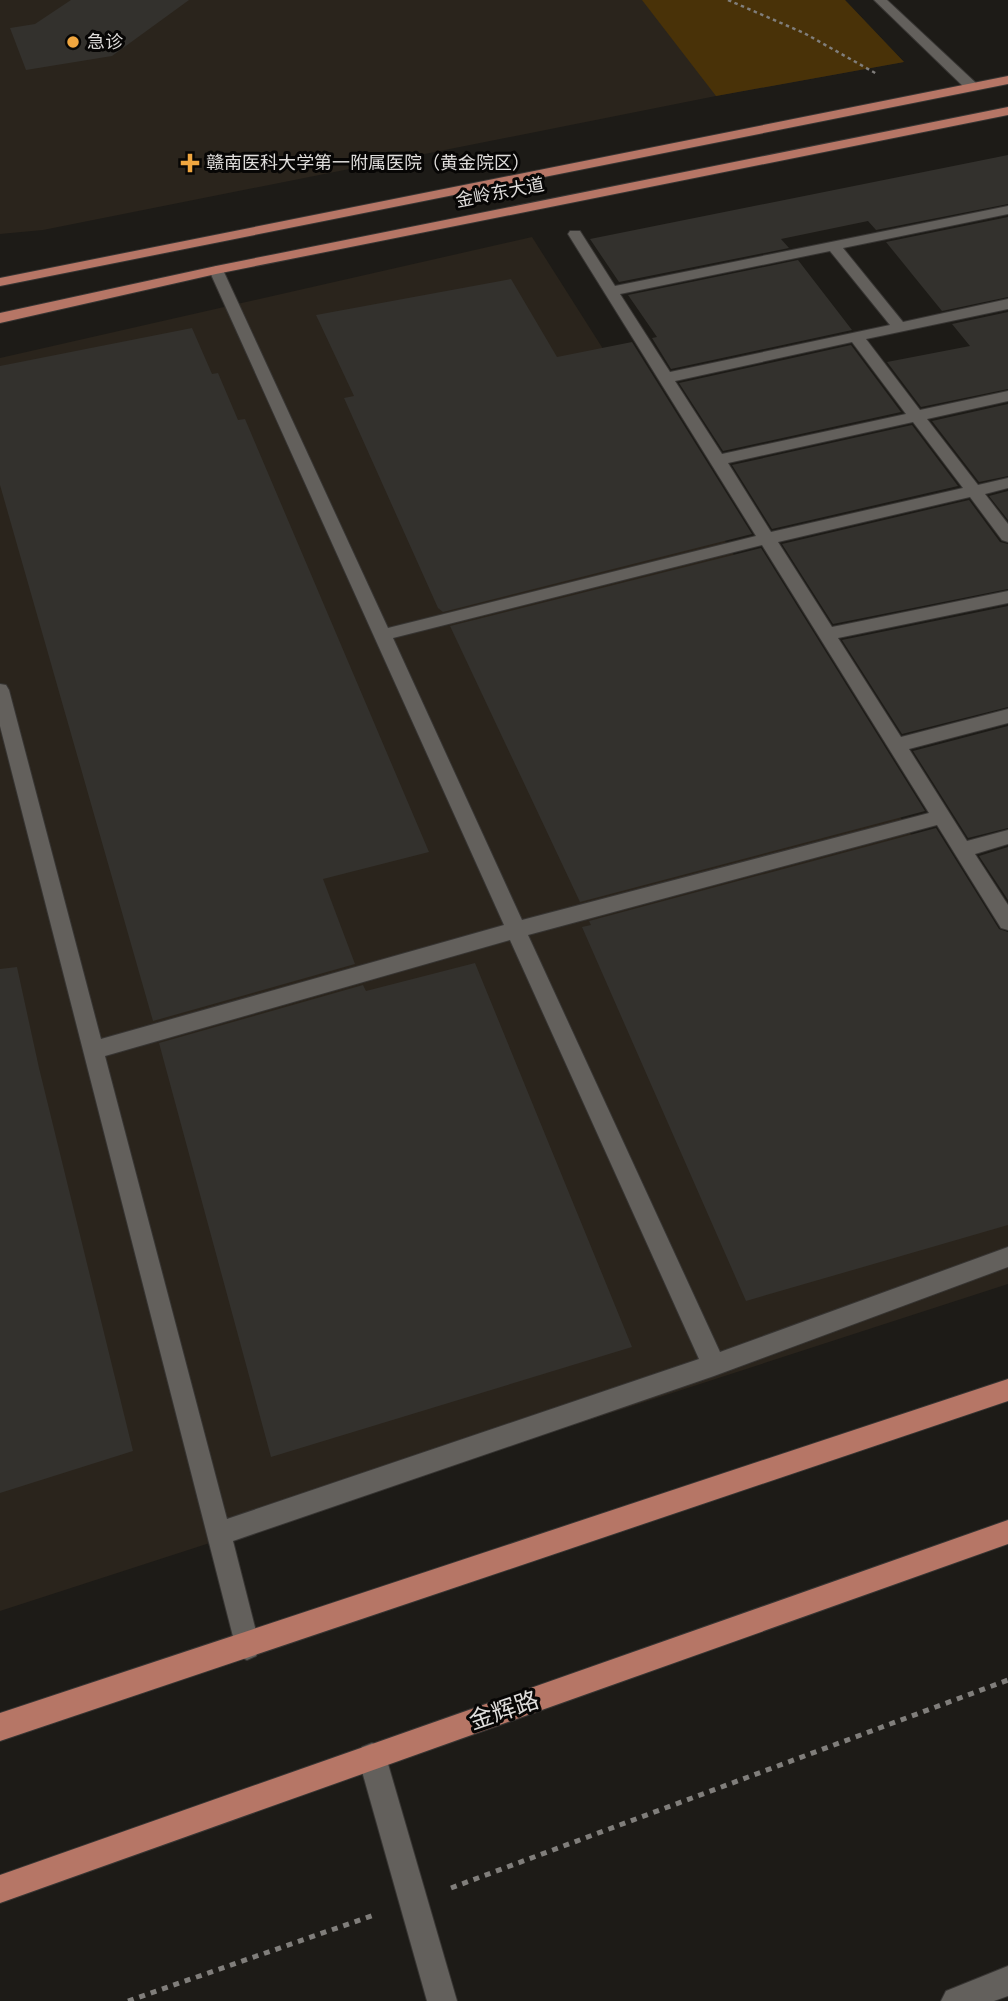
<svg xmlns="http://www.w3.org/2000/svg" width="1008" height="2001" font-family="'Sofia Sans Condensed','Noto Sans SC',sans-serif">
  <rect width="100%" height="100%" fill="#1d1b17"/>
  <g fill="#2a241c">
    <path d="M 0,0 L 845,0 L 904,62 L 716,96 L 43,230 L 0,234 Z"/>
    <path d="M 532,237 L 1008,987 L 1008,1284 L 0,1611 L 0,358 Z"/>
  </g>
  <path fill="#493208" d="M 642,0 L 845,0 L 904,62 L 716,96 Z"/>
  <g fill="#33312d">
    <path d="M 71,0 L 189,0 L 112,56 L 26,70 L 10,28 L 35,24 Z"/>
    <path d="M 1008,155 L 1008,204 L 876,230 L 868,221 L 781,239 L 789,248 L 619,282 L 590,239 Z"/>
    <path d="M 1008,217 L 1008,297 L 942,311 L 886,242 Z"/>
    <path d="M 798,260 L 852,330 L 671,369 L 652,338 L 657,337 L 628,295 Z"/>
    <path d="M 511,279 L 557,357 L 632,342 L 752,534 L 443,612 L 438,608 L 344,398 L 354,396 L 316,315 Z"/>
    <path d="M 1008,312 L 1008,389 L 921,407 L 887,362 L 970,346 L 952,324 Z"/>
    <path d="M 192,328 L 212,374 L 218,373 L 238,420 L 245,419 L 429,852 L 323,879 L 355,964 L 153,1021 L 0,485 L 0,366 Z"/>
    <path d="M 851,345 L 901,412 L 723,451 L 679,383 Z"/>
    <path d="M 1008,404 L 1008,476 L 979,482 L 932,421 Z"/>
    <path d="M 912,425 L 958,486 L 772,529 L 732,465 Z"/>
    <path d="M 1008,491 L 1008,520 L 989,496 Z"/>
    <path d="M 969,500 L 1000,542 L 1008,544 L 1008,589 L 833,624 L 782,544 Z"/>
    <path d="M 761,548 L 925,811 L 580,902 L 450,626 Z"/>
    <path d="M 1008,606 L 1008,707 L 902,734 L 842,640 Z"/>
    <path d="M 1008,726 L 1008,828 L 968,838 L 913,751 Z"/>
    <path d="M 936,828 L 999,929 L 1008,932 L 1008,1225 L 746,1301 L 582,927 L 591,925 L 589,921 Z"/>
    <path d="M 1008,847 L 1008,900 L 979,856 Z"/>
    <path d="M 475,963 L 632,1347 L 271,1457 L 159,1043 L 363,985 L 366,991 Z"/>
    <path d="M 17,967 L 39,1068 L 133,1451 L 0,1493 L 0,969 Z"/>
  </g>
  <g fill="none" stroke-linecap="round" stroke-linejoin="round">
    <defs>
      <g id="minor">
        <path d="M 874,0 L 887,0 L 977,84 L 977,90 L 967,90 Z"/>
        <path d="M 1008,206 L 1008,214 L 843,248 L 903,322 L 1008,299 L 1008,309 L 866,339 L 920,410 L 1008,391 L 1008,401 L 927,419 L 978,485 L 1008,478 L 1008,488 L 985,494 L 1008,524 L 1008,542 L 1002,540 L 970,497 L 778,542 L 832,627 L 1008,591 L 1008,603 L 838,638 L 901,737 L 1008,709 L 1008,723 L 909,749 L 967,841 L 1008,830 L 1008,844 L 975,854 L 1008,905 L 1008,930 L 1001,928 L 937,825 L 528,935 L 720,1352 L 1008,1247 L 1008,1267 L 714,1376 L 233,1541 L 260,1647 L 256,1656 L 247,1660 L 238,1656 L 0,726 L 0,684 L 6,685 L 9,690 L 101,1039 L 504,925 L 209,270 L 216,266 L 223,270 L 388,628 L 756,536 L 568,234 L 570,231 L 580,231 L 615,286 ZM 830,251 L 890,325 L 670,372 L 620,294 ZM 852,342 L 906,414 L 722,454 L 675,381 ZM 913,422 L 963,488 L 771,532 L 728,463 ZM 762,545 L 929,813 L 522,920 L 393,638 ZM 510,940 L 699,1359 L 227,1519 L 105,1056 Z"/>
        <path d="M 372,1743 L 382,1747 L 386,1757 L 457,2001 L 427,2001 L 358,1757 L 362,1747 Z"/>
        <path d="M 1008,1966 L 1008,1996 L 994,2001 L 941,2001 L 946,1991 Z"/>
      </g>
      <g id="major">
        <path d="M 1008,76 L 1008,84 L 0,286 L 0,278 Z"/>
        <path d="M 1008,107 L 1008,115 L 216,274 L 0,323 L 0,313 L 216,266 Z"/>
        <path d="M 1008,1379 L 1008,1401 L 0,1741 L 0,1713 Z"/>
        <path d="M 1008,1520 L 1008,1544 L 0,1903 L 0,1875 Z"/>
      </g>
    </defs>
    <use href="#minor" stroke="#373533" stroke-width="2"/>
    <use href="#major" stroke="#373533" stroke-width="2"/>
    <path stroke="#807e7b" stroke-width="2.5" stroke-dasharray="3.5 3.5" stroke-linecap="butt" d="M 728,0 L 804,33 L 877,74"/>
    <g stroke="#807e7b" stroke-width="5" stroke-dasharray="6 6" stroke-linecap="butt">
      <path d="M 451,1888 L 1008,1680"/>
      <path d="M 128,2001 L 377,1914"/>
    </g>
    <use href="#minor" fill="#63605c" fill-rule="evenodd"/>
    <use href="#major" fill="#b67666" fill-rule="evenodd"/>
  </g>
  <g fill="#f0a63f" stroke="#070605" stroke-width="2.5">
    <circle cx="73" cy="42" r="7"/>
    <path d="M186.5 152.5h7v7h7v7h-7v7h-7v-7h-7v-7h7z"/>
  </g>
  <g text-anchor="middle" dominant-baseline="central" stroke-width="6" stroke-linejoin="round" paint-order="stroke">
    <g font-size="18" fill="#dfdddb" stroke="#070605" text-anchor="start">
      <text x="87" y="42">急诊</text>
      <text x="206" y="163">赣南医科大学第一附属医院（黄金院区）</text>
    </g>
    <g font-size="18" fill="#dfdddb" stroke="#070605">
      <text transform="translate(500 193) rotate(-11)">金岭东大道</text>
    </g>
    <g font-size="24" fill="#dfdddb" stroke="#070605">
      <text transform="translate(504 1711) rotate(-19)">金辉路</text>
    </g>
  </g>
</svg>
